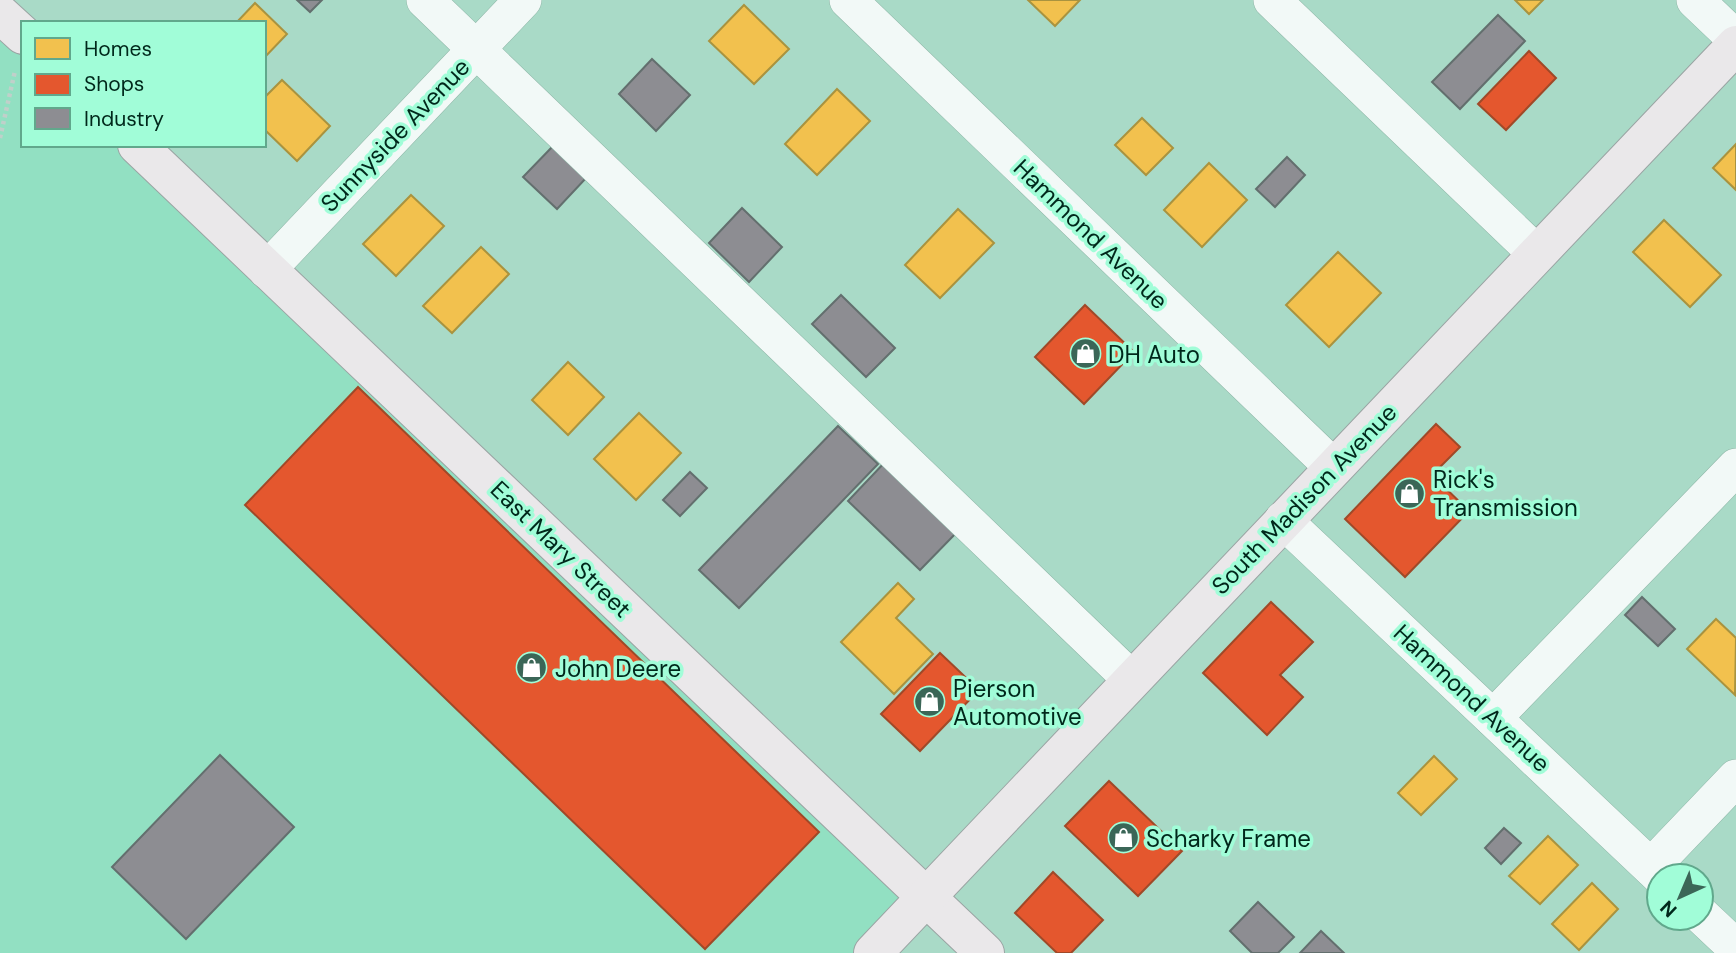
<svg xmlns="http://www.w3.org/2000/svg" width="1736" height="953" font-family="'DM Sans',sans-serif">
  <rect width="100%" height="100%" fill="#a9dac7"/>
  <path fill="#92e0c2" d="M 0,14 L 23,35 L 23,145 L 137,145 L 926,897 L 873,953 L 0,953 Z"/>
  <g fill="#f2c14e" stroke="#a9933f" stroke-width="2">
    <path d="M 1028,0 L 1080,0 L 1055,26 Z"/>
    <path d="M 1515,0 L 1543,0 L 1529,14 Z"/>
    <path d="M 255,3 L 287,34 L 264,58 L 264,23 L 236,23 Z"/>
    <path d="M 744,5 L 789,49 L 754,84 L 709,41 Z"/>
    <path d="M 282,80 L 330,126 L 297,161 L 264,129 L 264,98 Z"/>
    <path d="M 837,89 L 870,121 L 817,175 L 785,144 Z"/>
    <path d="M 1142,118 L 1173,148 L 1146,175 L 1115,145 Z"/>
    <path d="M 1736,144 L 1736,190 L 1713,168 Z"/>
    <path d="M 1209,163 L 1247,200 L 1202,247 L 1164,210 Z"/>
    <path d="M 411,195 L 444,226 L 396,276 L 363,244 Z"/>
    <path d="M 958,209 L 994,243 L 940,298 L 905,265 Z"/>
    <path d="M 1664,220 L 1721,275 L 1690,307 L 1633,252 Z"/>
    <path d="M 481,247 L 509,274 L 452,333 L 423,306 Z"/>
    <path d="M 1338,252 L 1381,293 L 1329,347 L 1286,305 Z"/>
    <path d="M 568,362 L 604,397 L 568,435 L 532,400 Z"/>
    <path d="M 639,413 L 681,453 L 636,500 L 594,459 Z"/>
    <path d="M 898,583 L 914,599 L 896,618 L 933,654 L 894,694 L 841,642 Z"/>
    <path d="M 1716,619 L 1736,638 L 1735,695 L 1687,649 Z"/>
    <path d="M 1434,756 L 1457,779 L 1421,815 L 1398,793 Z"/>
    <path d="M 1548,836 L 1578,865 L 1540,904 L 1509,876 Z"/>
    <path d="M 1592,883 L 1618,909 L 1579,950 L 1552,924 Z"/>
  </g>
  <g fill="#e4572e" stroke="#a04928" stroke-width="2">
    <path d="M 1529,51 L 1556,78 L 1506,130 L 1478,104 Z"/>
    <path d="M 1085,305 L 1134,352 L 1084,404 L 1035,357 Z"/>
    <path d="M 358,387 L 819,832 L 705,949 L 245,505 Z"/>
    <path d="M 1436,424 L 1460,447 L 1432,475 L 1469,511 L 1405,577 L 1345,519 Z"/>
    <path d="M 1271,602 L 1313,642 L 1280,675 L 1303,697 L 1267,735 L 1203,673 Z"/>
    <path d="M 940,653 L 979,690 L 920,751 L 881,714 Z"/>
    <path d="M 1109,781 L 1182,851 L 1138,896 L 1065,826 Z"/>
    <path d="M 1053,872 L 1103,920 L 1071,953 L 1057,953 L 1015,913 Z"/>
  </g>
  <g fill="#8d8d92" stroke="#636f6e" stroke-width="2">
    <path d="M 297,0 L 322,0 L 310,12 Z"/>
    <path d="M 1498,15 L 1525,41 L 1460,109 L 1432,82 Z"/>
    <path d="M 652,59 L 690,95 L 656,131 L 619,94 Z"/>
    <path d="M 554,145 L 587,177 L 557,209 L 523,177 Z"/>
    <path d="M 1287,157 L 1305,175 L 1275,207 L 1256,189 Z"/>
    <path d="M 742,208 L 782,247 L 749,282 L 709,243 Z"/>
    <path d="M 841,295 L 895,348 L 866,377 L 812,324 Z"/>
    <path d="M 838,426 L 878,464 L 739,608 L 699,570 Z"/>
    <path d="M 887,460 L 960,529 L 920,570 L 848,501 Z"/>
    <path d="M 690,472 L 707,488 L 680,516 L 663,500 Z"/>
    <path d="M 1642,597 L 1675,629 L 1658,646 L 1625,615 Z"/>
    <path d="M 220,755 L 294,827 L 186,939 L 112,867 Z"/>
    <path d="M 1504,828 L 1521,843 L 1501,864 L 1485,848 Z"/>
    <path d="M 1258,902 L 1294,937 L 1278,953 L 1252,953 L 1230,931 Z"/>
    <path d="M 1321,931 L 1344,953 L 1300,953 Z"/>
  </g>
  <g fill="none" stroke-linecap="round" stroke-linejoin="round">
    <defs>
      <g id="minor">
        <path d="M 425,0 L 1132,680"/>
        <path d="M 848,0 L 1334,468"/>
        <path d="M 1272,0 L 1537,254"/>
        <path d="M 1695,0 L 1736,39"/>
        <path d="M 267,270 L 523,0"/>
        <path d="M 1283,520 L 1660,876"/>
        <path d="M 1493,718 L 1736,467"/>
        <path d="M 1651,867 L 1736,778"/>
        <path d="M 1701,915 L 1736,948"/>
      </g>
      <g id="major">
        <path d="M 0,14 L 23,35"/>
        <path d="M 137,145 L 985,953"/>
        <path d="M 873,953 L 1736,45"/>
      </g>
    </defs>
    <use href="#minor" stroke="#8eb6a7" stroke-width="38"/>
    <use href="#major" stroke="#9aa4a3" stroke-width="40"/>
    <path stroke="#c0d0ca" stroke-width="4.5" stroke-dasharray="3.5 3.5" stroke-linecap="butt" d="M 0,138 L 15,71"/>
    <use href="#minor" stroke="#f2f9f7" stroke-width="37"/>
    <use href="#major" stroke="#eae8ea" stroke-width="38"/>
  </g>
  <defs>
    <symbol id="shop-disc" viewBox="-11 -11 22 22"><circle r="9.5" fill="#3b6657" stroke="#a1fdd8"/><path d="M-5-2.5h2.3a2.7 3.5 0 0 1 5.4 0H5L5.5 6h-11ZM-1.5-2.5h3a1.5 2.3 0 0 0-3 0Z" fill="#fff"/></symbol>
  </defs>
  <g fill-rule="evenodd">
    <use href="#shop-disc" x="1068" y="336" width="35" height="35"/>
    <use href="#shop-disc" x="1392" y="476" width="35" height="35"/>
    <use href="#shop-disc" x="514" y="650" width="35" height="35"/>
    <use href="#shop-disc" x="912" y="684" width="35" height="35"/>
    <use href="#shop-disc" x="1106" y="820" width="35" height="35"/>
  </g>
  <g text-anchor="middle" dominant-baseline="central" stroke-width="7" stroke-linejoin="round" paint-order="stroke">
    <g font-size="24" fill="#00281b" stroke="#a1fdd8">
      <text transform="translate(395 135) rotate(-46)">Sunnyside Avenue</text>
      <text transform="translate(1091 234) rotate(44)">Hammond Avenue</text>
      <text transform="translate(1304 499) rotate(-46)">South Madison Avenue</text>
      <text transform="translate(561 549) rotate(44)">East Mary Street</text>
      <text transform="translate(1472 698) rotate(43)">Hammond Avenue</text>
    </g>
    <g font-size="24" fill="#00281b" stroke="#a1fdd8" text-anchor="start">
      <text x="1108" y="354">DH Auto</text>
      <text x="1433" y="479">Rick's<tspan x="1433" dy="28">Transmission</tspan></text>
      <text x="555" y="668">John Deere</text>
      <text x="953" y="688">Pierson<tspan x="953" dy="28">Automotive</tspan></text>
      <text x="1146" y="838">Scharky Frame</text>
    </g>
  </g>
  <rect x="21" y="21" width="245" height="126" fill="#a1fdd8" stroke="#61a88c" stroke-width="2"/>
  <rect x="35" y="38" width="35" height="21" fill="#f2c14e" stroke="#61a88c" stroke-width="2"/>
  <text x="84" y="56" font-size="21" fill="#00281b">Homes</text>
  <rect x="35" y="74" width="35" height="21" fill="#e4572e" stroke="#61a88c" stroke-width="2"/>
  <text x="84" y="91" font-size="21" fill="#00281b">Shops</text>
  <rect x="35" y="108" width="35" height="21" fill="#8d8d92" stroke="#61a88c" stroke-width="2"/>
  <text x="84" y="126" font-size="21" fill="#00281b">Industry</text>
  <g transform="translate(1680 897) rotate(224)"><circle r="33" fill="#a1fdd8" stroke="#61a88c" stroke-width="2"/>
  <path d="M0-5L12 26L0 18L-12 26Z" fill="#3b6657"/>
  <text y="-10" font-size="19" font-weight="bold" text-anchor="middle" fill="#00281b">N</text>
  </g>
</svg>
